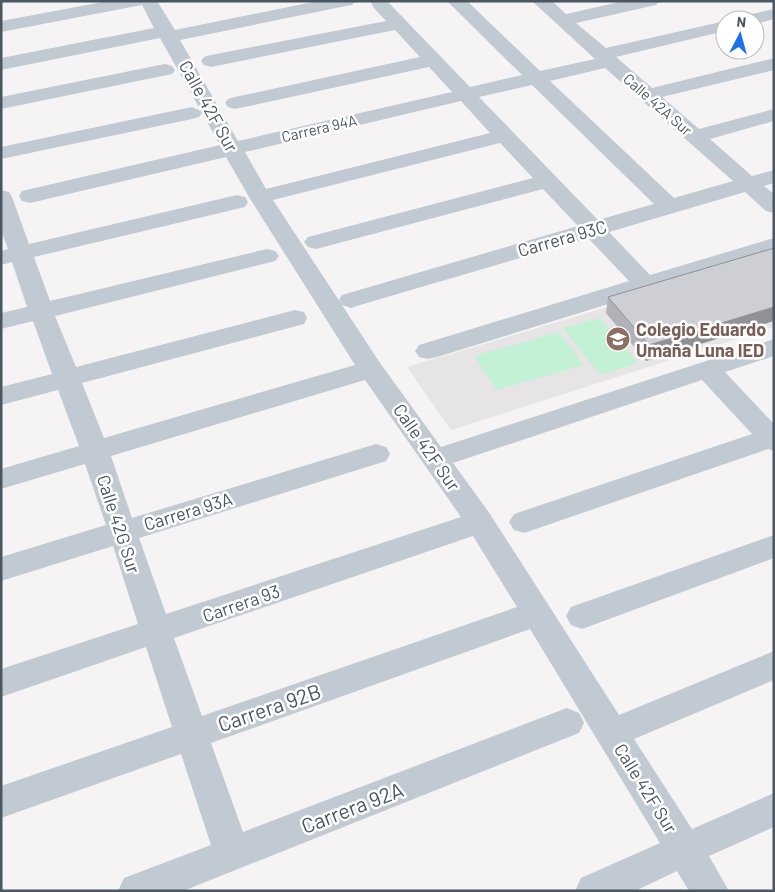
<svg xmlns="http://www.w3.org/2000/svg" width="775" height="892" font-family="Barlow,sans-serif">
  <rect width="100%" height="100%" fill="#f5f3f3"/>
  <path fill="#e6e4e5" d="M 774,257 L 774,327 L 451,430 L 407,367 Z"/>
  <g fill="#c3f1d5">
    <path d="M 600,318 L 638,363 L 600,375 L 563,328 Z"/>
    <path d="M 559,332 L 584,365 L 497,390 L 474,356 Z"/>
  </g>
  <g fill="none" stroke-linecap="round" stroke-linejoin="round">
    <g fill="#c1cad2" fill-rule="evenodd">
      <path d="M 108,1 L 157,1 L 175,30 L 318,1 L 355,1 L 352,5 L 346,6 L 180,40 L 238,141 L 452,92 L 429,67 L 235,109 L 228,107 L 225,103 L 228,99 L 235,97 L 420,57 L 395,30 L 211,67 L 204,65 L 201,61 L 204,57 L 211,55 L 386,21 L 373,7 L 371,1 L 387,1 L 470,87 L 522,75 L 447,1 L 467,1 L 540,71 L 595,59 L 532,1 L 552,1 L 566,14 L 624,1 L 659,1 L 656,5 L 576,23 L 606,48 L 725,21 L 725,31 L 616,57 L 652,88 L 774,58 L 774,70 L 662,97 L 699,129 L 774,109 L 774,121 L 710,139 L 752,176 L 774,170 L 774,183 L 764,186 L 774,194 L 774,213 L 766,211 L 745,192 L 609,232 L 650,275 L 774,238 L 774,253 L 437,357 L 428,359 L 419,357 L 415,351 L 419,345 L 629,281 L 588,238 L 360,305 L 351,308 L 342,305 L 339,300 L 342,295 L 578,226 L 543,189 L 316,249 L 308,247 L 304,242 L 308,237 L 533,178 L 500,143 L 273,200 L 380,363 L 441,447 L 774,339 L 774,356 L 725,372 L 774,424 L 774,451 L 768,449 L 524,533 L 514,530 L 509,522 L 514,514 L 752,434 L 702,380 L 453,463 L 490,514 L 619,715 L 774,651 L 774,680 L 634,739 L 692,829 L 774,793 L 774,827 L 709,856 L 729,891 L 689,891 L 677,871 L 635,891 L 575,891 L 581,878 L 660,843 L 530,629 L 211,743 L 243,832 L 567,708 L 579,713 L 584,723 L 579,733 L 183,891 L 118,891 L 124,878 L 211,845 L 181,754 L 1,818 L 1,786 L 172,727 L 146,647 L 1,697 L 1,669 L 138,624 L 113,546 L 1,581 L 1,557 L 106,525 L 85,464 L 1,489 L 1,469 L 79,446 L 58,390 L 1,405 L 1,387 L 52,374 L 33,321 L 1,329 L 1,313 L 27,307 L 12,262 L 1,265 L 1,251 L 8,249 L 1,230 L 1,190 L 9,192 L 12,197 L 29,244 L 237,195 L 245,197 L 248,202 L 245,207 L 34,257 L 50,301 L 267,249 L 275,251 L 279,256 L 275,261 L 55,316 L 76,367 L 295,310 L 304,312 L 307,318 L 304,324 L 82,383 L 104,438 L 355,365 L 249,197 L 226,157 L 30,203 L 22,201 L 19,196 L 22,191 L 220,145 L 202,113 L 199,117 L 192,119 L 1,159 L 1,147 L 192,107 L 201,111 L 160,38 L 1,70 L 1,58 L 154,28 L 142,5 L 1,32 L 1,21 ZM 605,68 L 733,181 L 674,198 L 550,81 ZM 532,85 L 654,204 L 598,220 L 479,97 ZM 461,101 L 490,133 L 266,189 L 245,152 ZM 365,380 L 461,517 L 166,614 L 139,538 L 386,461 L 390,454 L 386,447 L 376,444 L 132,518 L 111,456 ZM 473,536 L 517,607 L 202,716 L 174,638 Z"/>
      <path d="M 774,9 L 774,19 L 755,24 L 755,20 L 740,20 L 743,16 Z"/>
      <path d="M 165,64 L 172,66 L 175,70 L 172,74 L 1,109 L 1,97 Z"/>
      <path d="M 774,535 L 774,558 L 582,629 L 571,625 L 566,616 L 571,607 Z"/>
    </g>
  </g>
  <path fill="#b0b2b7" d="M 774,248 L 646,361 L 606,313 L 608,297 Z"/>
  <path fill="#909195" d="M 774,307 L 774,321 L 646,361 L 649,345 Z"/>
  <path fill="#cdcfd5" stroke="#909195" d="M 774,248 L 774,307 L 649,345 L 608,297 Z"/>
  <defs>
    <symbol id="school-disc" viewBox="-11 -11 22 22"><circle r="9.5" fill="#8d6e63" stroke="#fff"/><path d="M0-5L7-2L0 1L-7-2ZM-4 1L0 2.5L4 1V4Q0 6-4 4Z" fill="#fff"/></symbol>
  </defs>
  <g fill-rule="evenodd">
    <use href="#school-disc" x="604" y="325" width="28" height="28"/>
  </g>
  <g text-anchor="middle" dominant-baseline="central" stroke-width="5" stroke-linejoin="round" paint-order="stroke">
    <g font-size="15" fill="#4a5661" stroke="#fff">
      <text transform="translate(658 104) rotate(41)">Calle 42A Sur</text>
      <text transform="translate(319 128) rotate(-13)">Carrera 94A</text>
    </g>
    <g font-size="18" fill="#4a5661" stroke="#fff">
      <text transform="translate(209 106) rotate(61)">Calle 42F Sur</text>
      <text transform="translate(562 238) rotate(-16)">Carrera 93C</text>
      <text transform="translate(427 447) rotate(55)">Calle 42F Sur</text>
      <text transform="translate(188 511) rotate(-17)">Carrera 93A</text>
      <text transform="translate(119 524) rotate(72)">Calle 42G Sur</text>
      <text transform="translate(241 603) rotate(-19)">Carrera 93</text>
      <text transform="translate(646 788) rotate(58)">Calle 42F Sur</text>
    </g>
    <g font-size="18" font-weight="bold" fill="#785e54" stroke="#fff" text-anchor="start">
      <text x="636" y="329">Colegio Eduardo<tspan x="636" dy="21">Umaña Luna IED</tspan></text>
    </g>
    <g font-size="21" fill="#4a5661" stroke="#fff">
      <text transform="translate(269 707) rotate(-19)">Carrera 92B</text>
      <text transform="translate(352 807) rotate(-21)">Carrera 92A</text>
    </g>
  </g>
  <rect width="775" height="892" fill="none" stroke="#4a5661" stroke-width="5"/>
  <g transform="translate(740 35) rotate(6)"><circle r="24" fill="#ffffff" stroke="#b7bbc0"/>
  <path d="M0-4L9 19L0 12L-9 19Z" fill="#1a73e8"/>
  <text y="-8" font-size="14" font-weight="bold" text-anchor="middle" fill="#4a5661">N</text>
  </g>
</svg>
